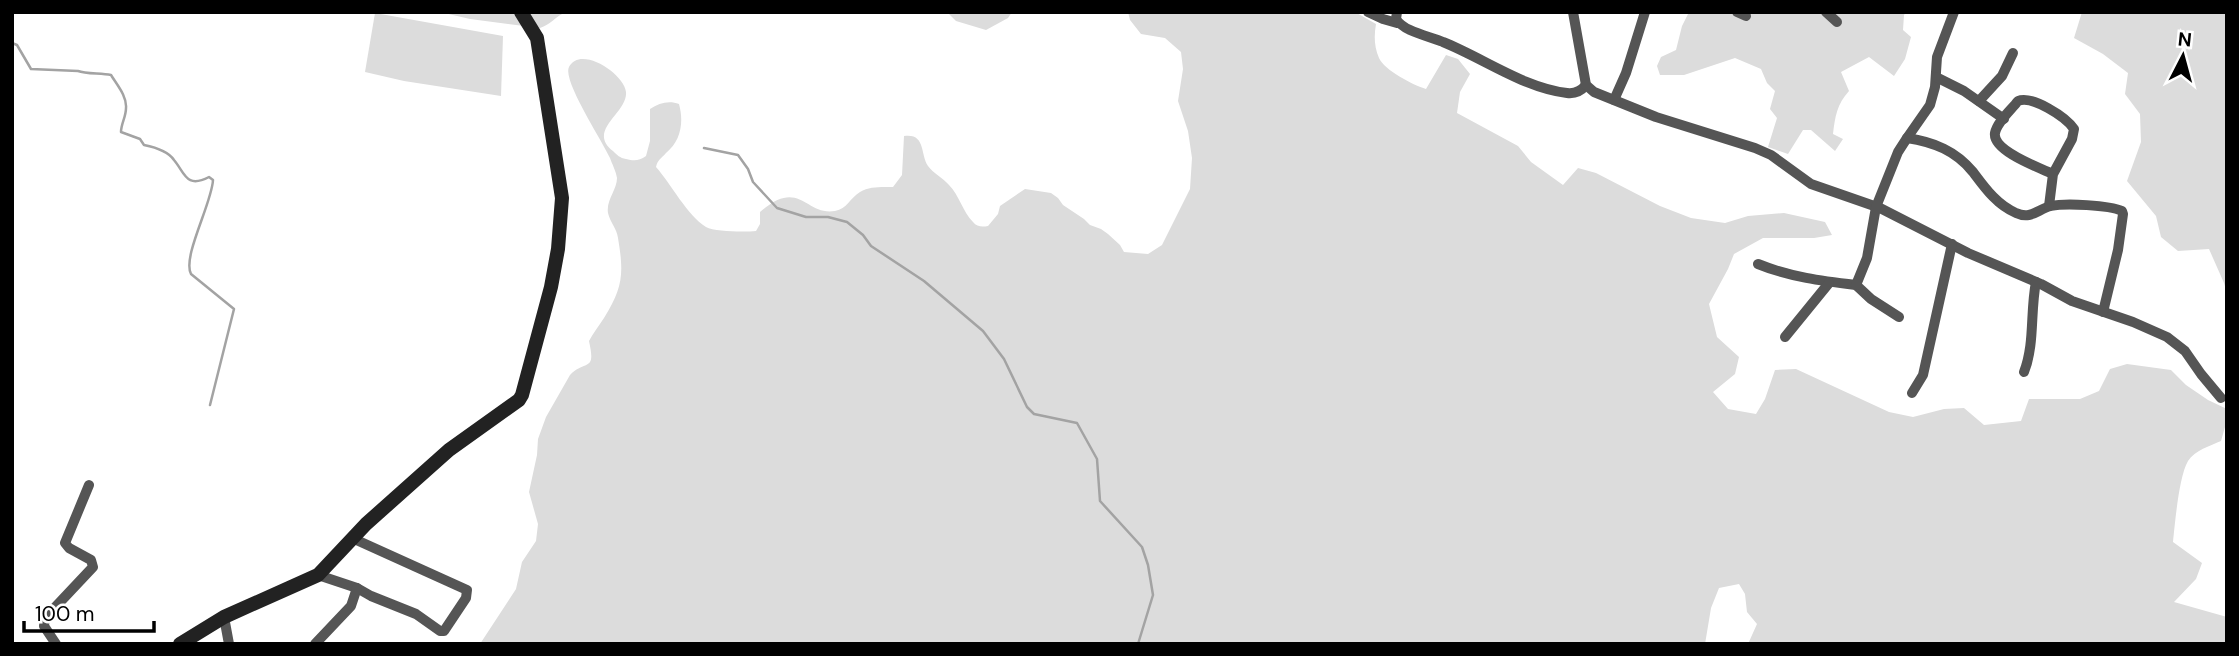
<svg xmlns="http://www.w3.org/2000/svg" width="2239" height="656" font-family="'DM Sans',sans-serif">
  <rect width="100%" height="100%" fill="#fff"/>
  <g fill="#dcdcdc">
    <path d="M 440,12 L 566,12 C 556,16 550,25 540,28 L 470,19 Z"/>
    <path d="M 947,12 L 1012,12 L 1008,18 L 986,30 L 956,21 Z"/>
    <path d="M 1128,12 L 1355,12 L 1376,24 C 1374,35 1374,47 1379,58 C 1384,70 1413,85 1426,89 L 1446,55 L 1458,59 L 1470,74 L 1460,92 L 1457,113 L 1518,146 L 1531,162 L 1563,185 L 1578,168 L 1596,173 L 1660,206 L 1691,218 L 1725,223 L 1748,216 L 1784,213 L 1825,222 L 1832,235 L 1814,238 L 1763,238 L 1734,254 L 1728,269 L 1709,304 L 1717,337 L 1739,357 L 1735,374 L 1713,392 L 1728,409 L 1756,414 L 1765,399 L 1775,370 L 1796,369 L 1889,412 L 1913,417 L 1944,409 L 1964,408 L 1984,425 L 2021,421 L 2029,399 L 2080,399 L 2099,391 L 2110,369 L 2127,364 L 2171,370 L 2186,385 L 2208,400 L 2227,409 L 2227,420 L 2221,441 C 2210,446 2195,450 2188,461 C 2179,476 2175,523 2173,542 L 2202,563 L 2196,579 L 2174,602 L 2227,617 L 2227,644 L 1748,644 L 1757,624 L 1747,612 L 1745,594 L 1739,584 L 1719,588 L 1711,608 L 1705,644 L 480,644 L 516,589 L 522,562 L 536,541 L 538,524 L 529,492 L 537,455 L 538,439 L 546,417 L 570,375 C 586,359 596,373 589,341 C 593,333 599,326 604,318 C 623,287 624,274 618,238 C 617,229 610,222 608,213 C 606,200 617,190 617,178 C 616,171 612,164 610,158 C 603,142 562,80 569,67 C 580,45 624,73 626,92 C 628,113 586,130 613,151 C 617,155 620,158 626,159 C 634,161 639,161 646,156 L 650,141 L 650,109 C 659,103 669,100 679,104 C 684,122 681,141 666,153 C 661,159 658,159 656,167 C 671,184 687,215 706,227 C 715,232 746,232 756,231 L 760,224 L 760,212 C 800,177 805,216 835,211 C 847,209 850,198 860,192 C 870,186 882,187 893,187 L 902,175 L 904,136 C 926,133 920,154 928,166 C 933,173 943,178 949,185 C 959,195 963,212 973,222 C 977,227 982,227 988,226 L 998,214 L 1000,206 L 1025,189 L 1051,193 L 1058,198 L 1063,205 L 1084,219 L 1090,225 L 1101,229 L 1108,234 L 1120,245 L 1124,252 L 1148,254 L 1162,245 L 1190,189 L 1192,158 L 1188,131 L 1178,101 L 1183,69 L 1181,52 L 1165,38 L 1141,34 L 1130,20 Z"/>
    <path d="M 1689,12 L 1906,12 L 1904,15 L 1903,30 L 1911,37 L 1905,59 L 1894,76 L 1869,57 L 1841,72 L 1849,91 C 1837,104 1835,117 1833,134 L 1843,139 L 1835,151 L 1811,130 L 1803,130 L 1788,154 L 1768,147 L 1777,118 L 1770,109 L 1775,91 L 1767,83 L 1761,69 L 1735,58 L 1684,75 L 1660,75 L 1657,66 L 1661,57 L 1676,50 L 1682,26 Z"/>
    <path d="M 2082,12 L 2227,12 L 2227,293 L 2224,283 L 2209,249 L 2178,251 L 2161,237 L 2156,216 L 2127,181 L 2141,142 L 2140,114 L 2125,94 L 2128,73 L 2103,54 L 2074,38 Z"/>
    <path d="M 375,13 L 503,36 L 501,96 L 404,81 L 365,72 Z"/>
  </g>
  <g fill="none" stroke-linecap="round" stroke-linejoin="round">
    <g stroke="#a3a3a3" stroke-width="2.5">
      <path d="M 12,43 L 17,45 L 31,69 L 78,71 C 86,74 101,73 111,75 C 117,85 127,96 126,108 C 126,117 121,124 121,132 L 140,139 L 144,145 C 154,147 168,151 174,160 C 185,173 186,189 209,177 L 213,180 C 212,203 182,257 191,274 L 234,309 L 210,405"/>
      <path d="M 704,148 L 738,155 L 748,169 L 753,182 L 777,208 L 806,217 L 828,217 L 847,222 L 863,235 L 871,246 L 924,281 L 983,331 L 1004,359 L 1027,407 L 1034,414 L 1077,423 L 1097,459 L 1100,501 L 1142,547 L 1148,565 L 1153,595 L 1138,644"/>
    </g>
    <g stroke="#555" stroke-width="10">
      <path d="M 1368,12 L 1383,19 L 1397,23"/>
      <path d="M 1397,12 L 1396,19 C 1404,32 1429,36 1443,42 C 1483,58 1524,88 1567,93 C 1575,94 1581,91 1586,85"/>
      <path d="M 1573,12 L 1586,85 L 1594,92 L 1656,117 L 1755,148 L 1771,155 L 1811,184 L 1880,208 L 1968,253 L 2041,284 L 2072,301 L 2133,322 L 2167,337 L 2185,351 L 2201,374 L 2221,398"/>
      <path d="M 1737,12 L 1746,16"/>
      <path d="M 1826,12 L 1837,22"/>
      <path d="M 1954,12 L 1937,57 L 1935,87 L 1930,105 L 1907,138 C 1934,142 1956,151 1973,172 C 1985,188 1997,205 2016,213 C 2031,220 2038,209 2051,206 C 2065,203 2109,205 2122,211 L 2123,214 L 2118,250 L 2103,312"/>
      <path d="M 1936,77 L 1964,91 L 2004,119"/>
      <path d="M 1614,100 L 1626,73 L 1645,12"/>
      <path d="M 1979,101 L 2002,76 L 2013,53"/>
      <path d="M 2049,206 L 2053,174 L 2072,139 L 2074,129 C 2066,117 2032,95 2018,101 C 2011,110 1997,122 1995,133 C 1992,151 2040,168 2053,174"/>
      <path d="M 1758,264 C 1790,277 1822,281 1856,285 L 1871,299 L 1899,317"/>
      <path d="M 1856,285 L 1867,258 L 1876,207 L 1898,152 L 1907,138"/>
      <path d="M 1785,337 L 1829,283"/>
      <path d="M 2024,372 C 2035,344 2030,312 2036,282"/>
      <path d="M 1912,393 L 1923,375 L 1952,244"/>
      <path d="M 318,575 L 357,588 L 371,596 L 416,614 L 440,631 L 444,631 L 466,598 L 467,590 L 352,538"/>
      <path d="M 224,617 L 229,644"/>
      <path d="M 56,644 L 44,626 L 45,618 L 93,567 L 91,560 L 69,548 L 65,543 L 89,485"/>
      <path d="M 315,644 L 351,606 L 357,588"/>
    </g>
    <path stroke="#222" stroke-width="14" d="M 180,644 L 224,617 L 318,575 L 366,524 L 449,450 L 519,400 L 522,395 L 551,287 L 558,249 L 562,198 L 537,38 L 521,12"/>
  </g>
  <rect width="2239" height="656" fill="none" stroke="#000000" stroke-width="28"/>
  <g transform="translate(2183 56) rotate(6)" stroke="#ffffff" stroke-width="5" paint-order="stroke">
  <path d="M0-5L12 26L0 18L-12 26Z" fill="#000000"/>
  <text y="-10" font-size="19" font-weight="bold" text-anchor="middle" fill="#000000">N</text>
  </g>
  <path d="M24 621v10h130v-10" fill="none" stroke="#000000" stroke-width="3.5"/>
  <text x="35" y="621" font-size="21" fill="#000000" stroke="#ffffff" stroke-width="5" paint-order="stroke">100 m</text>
</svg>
